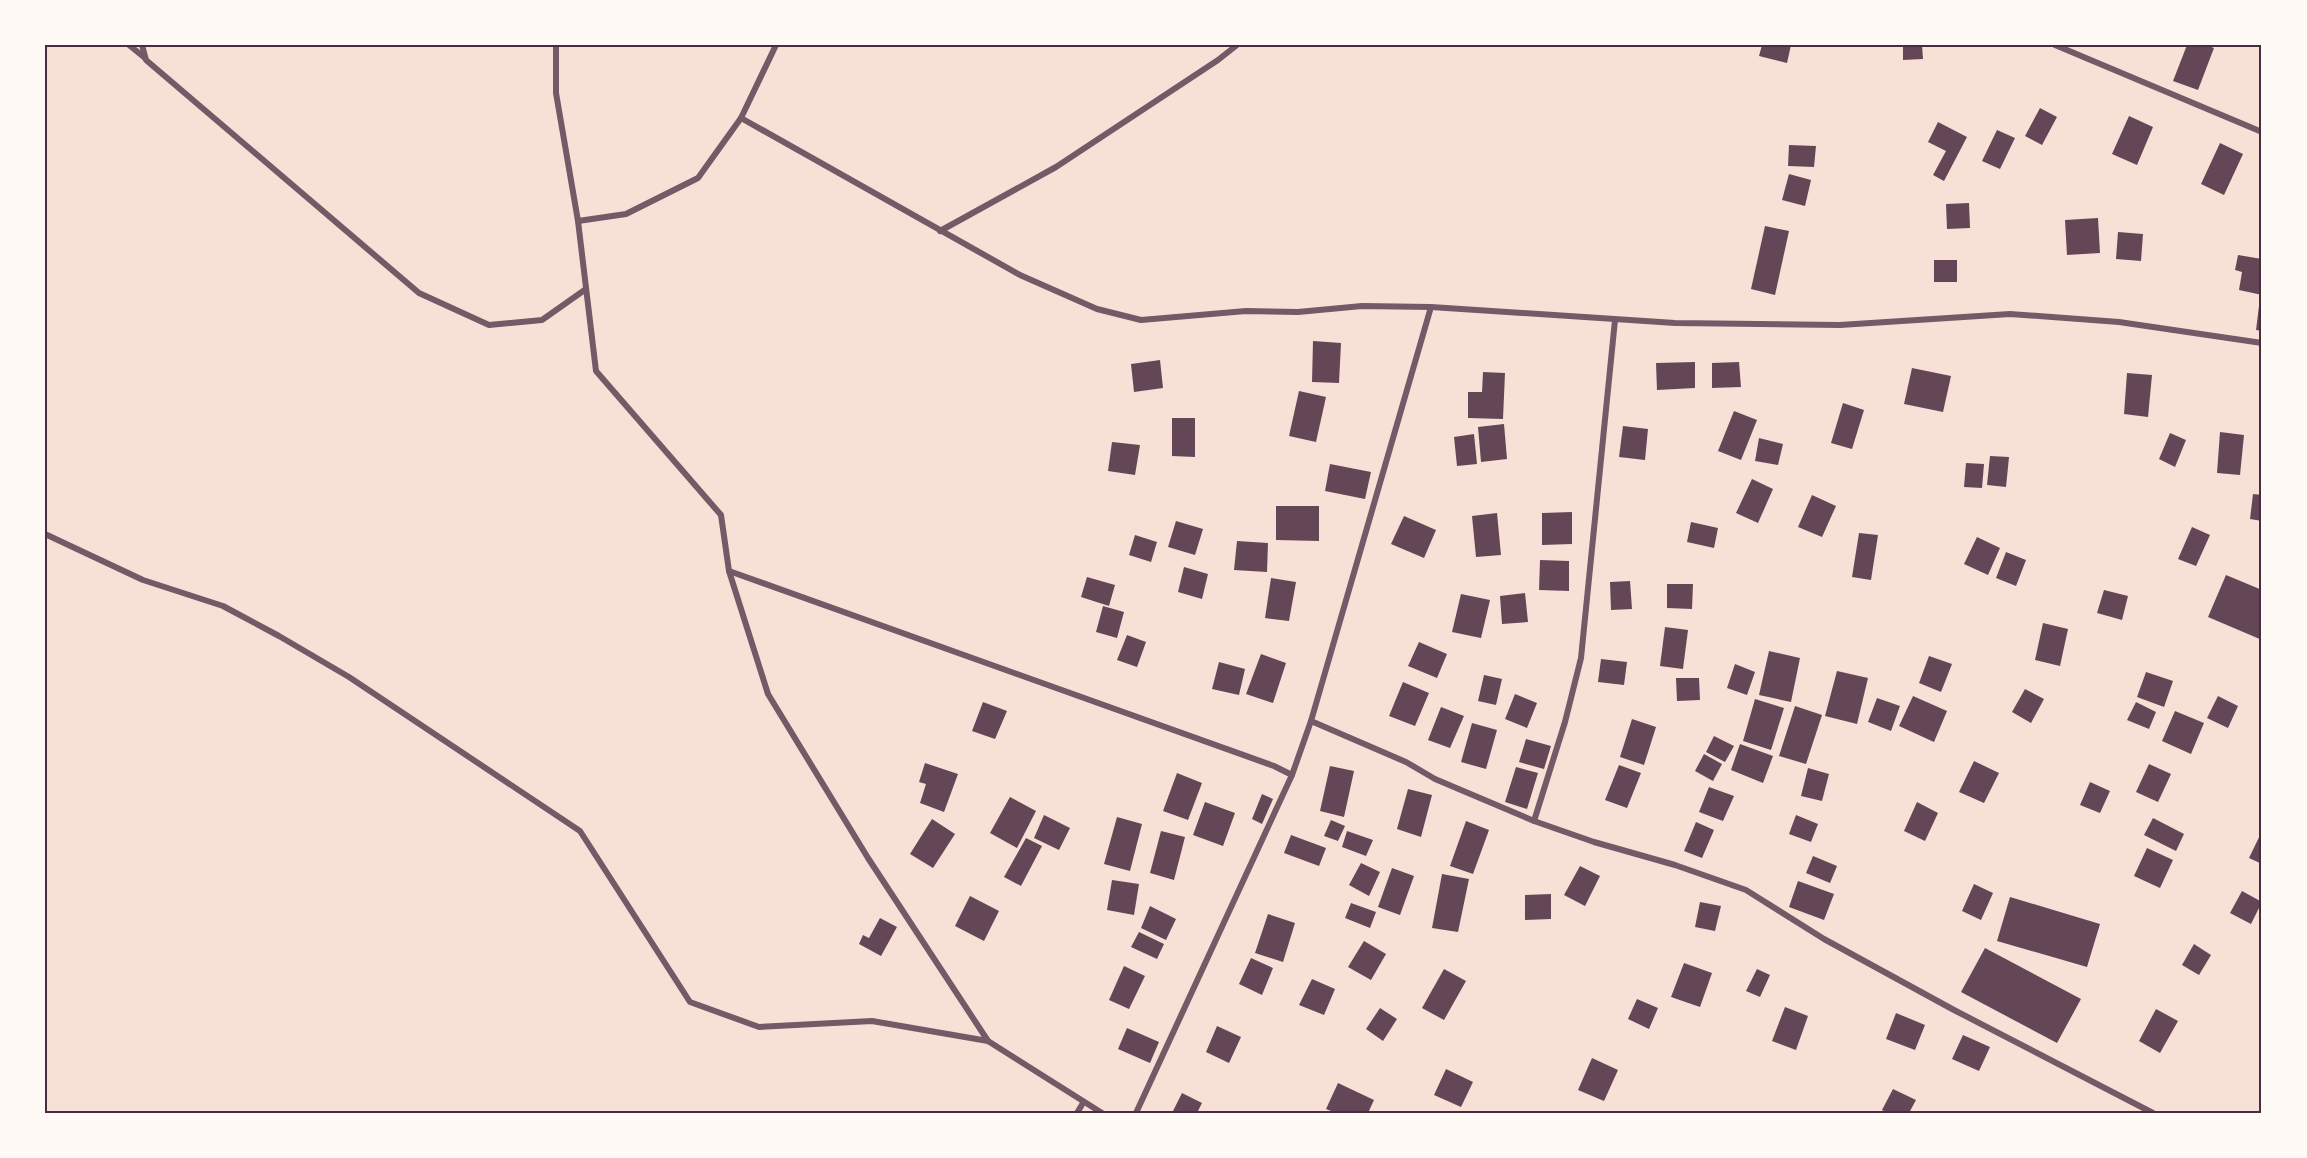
<svg xmlns="http://www.w3.org/2000/svg" width="2307" height="1158" font-family="Raleway,sans-serif">
  <rect width="100%" height="100%" fill="#f7e1d7"/>
  <g fill="#644757">
    <path d="M 1762,45 L 1791,45 L 1787,63 L 1759,56 Z"/>
    <path d="M 1903,45 L 1922,45 L 1923,59 L 1903,60 Z"/>
    <path d="M 2187,45 L 2206,45 L 2214,48 L 2198,90 L 2173,81 Z"/>
    <path d="M 2040,108 L 2057,117 L 2042,145 L 2025,136 Z"/>
    <path d="M 2129,116 L 2153,127 L 2137,165 L 2112,154 Z"/>
    <path d="M 1938,122 L 1967,137 L 1944,181 L 1933,175 L 1946,151 L 1928,142 Z"/>
    <path d="M 1997,130 L 2015,138 L 2000,169 L 1982,161 Z"/>
    <path d="M 2220,143 L 2243,154 L 2224,195 L 2201,184 Z"/>
    <path d="M 1789,145 L 1816,146 L 1814,167 L 1788,166 Z"/>
    <path d="M 1789,174 L 1811,180 L 1805,206 L 1782,200 Z"/>
    <path d="M 1969,203 L 1970,228 L 1947,229 L 1946,204 Z"/>
    <path d="M 2098,218 L 2100,253 L 2067,255 L 2065,220 Z"/>
    <path d="M 1765,226 L 1789,231 L 1775,295 L 1751,289 Z"/>
    <path d="M 2118,232 L 2143,234 L 2141,261 L 2116,259 Z"/>
    <path d="M 2238,255 L 2262,259 L 2262,295 L 2239,290 L 2242,272 L 2235,270 Z"/>
    <rect x="1934" y="260" width="23" height="22"/>
    <path d="M 2259,306 L 2262,306 L 2262,331 L 2256,330 Z"/>
    <path d="M 1313,341 L 1341,343 L 1339,383 L 1312,382 Z"/>
    <path d="M 1160,360 L 1163,388 L 1134,392 L 1131,364 Z"/>
    <path d="M 1695,362 L 1695,388 L 1657,390 L 1656,363 Z"/>
    <path d="M 1739,362 L 1741,387 L 1712,388 L 1712,363 Z"/>
    <path d="M 1912,368 L 1951,376 L 1943,412 L 1904,404 Z"/>
    <path d="M 1483,372 L 1505,373 L 1503,419 L 1468,418 L 1468,392 L 1482,392 Z"/>
    <path d="M 2127,373 L 2152,375 L 2148,417 L 2124,414 Z"/>
    <path d="M 1299,391 L 1326,397 L 1316,442 L 1289,436 Z"/>
    <path d="M 1843,403 L 1864,410 L 1852,449 L 1831,443 Z"/>
    <path d="M 1734,411 L 1757,420 L 1741,460 L 1718,451 Z"/>
    <path d="M 1172,418 L 1195,418 L 1195,457 L 1172,456 Z"/>
    <path d="M 1504,424 L 1507,459 L 1481,462 L 1478,427 Z"/>
    <path d="M 1623,426 L 1648,429 L 1645,460 L 1619,457 Z"/>
    <path d="M 2220,432 L 2244,435 L 2240,475 L 2217,473 Z"/>
    <path d="M 2170,433 L 2186,440 L 2175,467 L 2159,459 Z"/>
    <path d="M 1474,434 L 1477,464 L 1457,466 L 1454,437 Z"/>
    <path d="M 1759,438 L 1783,444 L 1778,465 L 1755,461 Z"/>
    <path d="M 1112,442 L 1140,445 L 1135,475 L 1108,471 Z"/>
    <path d="M 1990,456 L 2009,457 L 2006,487 L 1987,485 Z"/>
    <path d="M 1966,463 L 1984,464 L 1982,488 L 1964,487 Z"/>
    <path d="M 1330,464 L 1371,472 L 1365,499 L 1325,491 Z"/>
    <path d="M 1752,479 L 1773,489 L 1758,523 L 1736,513 Z"/>
    <path d="M 2253,494 L 2262,495 L 2262,521 L 2250,519 Z"/>
    <path d="M 1812,495 L 1836,506 L 1822,537 L 1798,527 Z"/>
    <path d="M 1276,506 L 1319,506 L 1319,541 L 1276,540 Z"/>
    <path d="M 1572,512 L 1572,544 L 1542,545 L 1542,513 Z"/>
    <path d="M 1497,513 L 1501,555 L 1476,557 L 1472,516 Z"/>
    <path d="M 1404,516 L 1436,530 L 1424,558 L 1391,544 Z"/>
    <path d="M 1176,521 L 1203,529 L 1195,555 L 1168,547 Z"/>
    <path d="M 1691,522 L 1718,528 L 1714,548 L 1687,542 Z"/>
    <path d="M 2192,527 L 2210,535 L 2196,566 L 2178,559 Z"/>
    <path d="M 1859,533 L 1878,535 L 1871,580 L 1852,577 Z"/>
    <path d="M 1135,535 L 1157,542 L 1151,562 L 1129,555 Z"/>
    <path d="M 1977,537 L 2000,548 L 1988,575 L 1964,564 Z"/>
    <path d="M 1237,541 L 1268,543 L 1267,572 L 1234,570 Z"/>
    <path d="M 2006,552 L 2026,560 L 2016,586 L 1996,578 Z"/>
    <path d="M 1540,560 L 1569,561 L 1569,591 L 1539,590 Z"/>
    <path d="M 1184,567 L 1208,574 L 1202,599 L 1178,592 Z"/>
    <path d="M 2226,575 L 2262,590 L 2262,640 L 2208,617 Z"/>
    <path d="M 1087,577 L 1115,585 L 1109,606 L 1081,597 Z"/>
    <path d="M 1271,578 L 1296,582 L 1289,621 L 1265,618 Z"/>
    <path d="M 1630,581 L 1632,609 L 1611,610 L 1610,582 Z"/>
    <path d="M 1667,584 L 1693,584 L 1692,609 L 1667,608 Z"/>
    <path d="M 2104,590 L 2128,596 L 2122,620 L 2097,613 Z"/>
    <path d="M 1525,593 L 1528,622 L 1502,624 L 1500,596 Z"/>
    <path d="M 1461,594 L 1490,600 L 1481,638 L 1452,632 Z"/>
    <path d="M 1103,606 L 1124,612 L 1117,638 L 1096,632 Z"/>
    <path d="M 2043,623 L 2068,629 L 2060,666 L 2035,660 Z"/>
    <path d="M 1665,627 L 1688,630 L 1683,669 L 1660,666 Z"/>
    <path d="M 1127,635 L 1146,642 L 1137,667 L 1117,660 Z"/>
    <path d="M 1419,642 L 1447,654 L 1437,678 L 1408,666 Z"/>
    <path d="M 1769,651 L 1800,658 L 1791,702 L 1759,695 Z"/>
    <path d="M 1261,654 L 1286,663 L 1273,703 L 1246,694 Z"/>
    <path d="M 1929,656 L 1952,664 L 1941,692 L 1919,683 Z"/>
    <path d="M 1601,659 L 1627,662 L 1624,685 L 1598,682 Z"/>
    <path d="M 1219,662 L 1245,669 L 1239,695 L 1212,689 Z"/>
    <path d="M 1735,664 L 1755,672 L 1747,695 L 1727,688 Z"/>
    <path d="M 1837,671 L 1868,678 L 1857,724 L 1825,716 Z"/>
    <path d="M 2146,672 L 2173,681 L 2164,707 L 2137,697 Z"/>
    <path d="M 1484,675 L 1502,679 L 1496,705 L 1478,701 Z"/>
    <path d="M 1676,678 L 1699,678 L 1700,700 L 1677,701 Z"/>
    <path d="M 1403,682 L 1429,693 L 1415,726 L 1389,716 Z"/>
    <path d="M 2025,689 L 2044,699 L 2031,723 L 2012,712 Z"/>
    <path d="M 1515,694 L 1537,703 L 1527,728 L 1505,719 Z"/>
    <path d="M 1913,696 L 1947,711 L 1934,742 L 1899,726 Z"/>
    <path d="M 2218,696 L 2238,706 L 2228,728 L 2207,718 Z"/>
    <path d="M 1877,698 L 1900,706 L 1891,731 L 1868,722 Z"/>
    <path d="M 1755,699 L 1784,708 L 1771,750 L 1743,741 Z"/>
    <path d="M 983,702 L 1007,711 L 995,739 L 972,731 Z"/>
    <path d="M 2136,702 L 2156,712 L 2149,729 L 2127,720 Z"/>
    <path d="M 1795,706 L 1822,715 L 1806,764 L 1779,756 Z"/>
    <path d="M 1441,707 L 1464,716 L 1450,748 L 1428,740 Z"/>
    <path d="M 2175,711 L 2204,723 L 2191,754 L 2162,741 Z"/>
    <path d="M 1632,719 L 1656,727 L 1644,765 L 1620,757 Z"/>
    <path d="M 1472,723 L 1497,730 L 1486,769 L 1461,762 Z"/>
    <path d="M 1714,736 L 1734,746 L 1725,762 L 1706,752 Z"/>
    <path d="M 1526,739 L 1551,746 L 1544,769 L 1519,762 Z"/>
    <path d="M 1740,744 L 1773,756 L 1763,783 L 1731,770 Z"/>
    <path d="M 1704,754 L 1722,764 L 1713,781 L 1695,771 Z"/>
    <path d="M 1974,761 L 1999,773 L 1984,803 L 1959,792 Z"/>
    <path d="M 925,763 L 958,774 L 944,812 L 920,803 L 926,784 L 919,782 Z"/>
    <path d="M 2149,764 L 2171,774 L 2158,802 L 2136,792 Z"/>
    <path d="M 1619,765 L 1641,773 L 1627,808 L 1605,800 Z"/>
    <path d="M 1330,766 L 1354,771 L 1344,817 L 1320,811 Z"/>
    <path d="M 1516,767 L 1538,773 L 1527,809 L 1505,802 Z"/>
    <path d="M 1808,768 L 1829,774 L 1822,801 L 1801,796 Z"/>
    <path d="M 1177,773 L 1202,783 L 1188,820 L 1163,811 Z"/>
    <path d="M 2090,782 L 2110,791 L 2100,813 L 2080,805 Z"/>
    <path d="M 1709,787 L 1734,796 L 1723,821 L 1699,812 Z"/>
    <path d="M 1408,789 L 1432,795 L 1421,837 L 1397,829 Z"/>
    <path d="M 1262,794 L 1273,799 L 1262,824 L 1252,819 Z"/>
    <path d="M 1010,797 L 1036,811 L 1017,848 L 990,833 Z"/>
    <path d="M 1205,802 L 1235,813 L 1223,846 L 1193,835 Z"/>
    <path d="M 1917,802 L 1938,813 L 1925,841 L 1904,831 Z"/>
    <path d="M 1044,815 L 1070,828 L 1059,850 L 1034,838 Z"/>
    <path d="M 1796,815 L 1818,824 L 1811,842 L 1789,834 Z"/>
    <path d="M 1117,817 L 1142,824 L 1130,871 L 1104,864 Z"/>
    <path d="M 2153,818 L 2184,834 L 2176,851 L 2144,835 Z"/>
    <path d="M 932,819 L 955,834 L 933,868 L 910,854 Z"/>
    <path d="M 1331,820 L 1345,826 L 1338,841 L 1324,836 Z"/>
    <path d="M 1466,821 L 1489,830 L 1473,874 L 1450,866 Z"/>
    <path d="M 1696,822 L 1714,830 L 1702,858 L 1684,851 Z"/>
    <path d="M 1161,831 L 1185,837 L 1174,880 L 1150,873 Z"/>
    <path d="M 1347,831 L 1373,840 L 1366,856 L 1342,847 Z"/>
    <path d="M 2262,831 L 2262,864 L 2249,858 Z"/>
    <path d="M 1291,835 L 1326,848 L 1319,866 L 1284,853 Z"/>
    <path d="M 1026,838 L 1042,846 L 1021,886 L 1004,877 Z"/>
    <path d="M 2147,848 L 2173,860 L 2160,888 L 2134,876 Z"/>
    <path d="M 1813,856 L 1837,866 L 1830,883 L 1806,873 Z"/>
    <path d="M 1361,863 L 1380,872 L 1369,896 L 1349,885 Z"/>
    <path d="M 1580,866 L 1600,876 L 1585,906 L 1564,895 Z"/>
    <path d="M 1392,868 L 1414,876 L 1400,915 L 1378,907 Z"/>
    <path d="M 1442,874 L 1469,879 L 1458,932 L 1432,928 Z"/>
    <path d="M 1112,880 L 1139,884 L 1134,915 L 1107,910 Z"/>
    <path d="M 1798,881 L 1834,894 L 1824,920 L 1789,907 Z"/>
    <path d="M 1974,884 L 1993,893 L 1981,920 L 1962,911 Z"/>
    <path d="M 2242,891 L 2262,902 L 2251,924 L 2230,913 Z"/>
    <path d="M 1551,894 L 1551,919 L 1525,920 L 1525,895 Z"/>
    <path d="M 970,896 L 999,911 L 984,941 L 955,926 Z"/>
    <path d="M 2010,897 L 2100,924 L 2087,967 L 1997,941 Z"/>
    <path d="M 1700,902 L 1721,906 L 1715,931 L 1695,927 Z"/>
    <path d="M 1351,903 L 1376,912 L 1370,928 L 1345,918 Z"/>
    <path d="M 1150,906 L 1176,919 L 1166,940 L 1141,928 Z"/>
    <path d="M 1268,914 L 1295,923 L 1283,962 L 1255,953 Z"/>
    <path d="M 880,918 L 897,927 L 881,956 L 859,944 L 863,935 L 869,938 Z"/>
    <path d="M 1139,932 L 1164,944 L 1157,959 L 1131,947 Z"/>
    <path d="M 1364,941 L 1386,954 L 1371,980 L 1348,967 Z"/>
    <path d="M 2194,944 L 2211,955 L 2199,975 L 2182,965 Z"/>
    <path d="M 1985,948 L 2081,999 L 2057,1043 L 1961,992 Z"/>
    <path d="M 1251,958 L 1273,968 L 1262,995 L 1239,984 Z"/>
    <path d="M 1684,963 L 1712,973 L 1700,1007 L 1671,997 Z"/>
    <path d="M 1124,966 L 1145,976 L 1129,1009 L 1109,1000 Z"/>
    <path d="M 1444,969 L 1466,981 L 1444,1020 L 1422,1008 Z"/>
    <path d="M 1757,969 L 1770,975 L 1760,997 L 1746,991 Z"/>
    <path d="M 1312,979 L 1335,989 L 1324,1015 L 1299,1005 Z"/>
    <path d="M 1637,999 L 1658,1008 L 1649,1029 L 1628,1019 Z"/>
    <path d="M 1785,1007 L 1808,1016 L 1796,1050 L 1772,1041 Z"/>
    <path d="M 1380,1008 L 1397,1019 L 1383,1041 L 1366,1029 Z"/>
    <path d="M 2156,1009 L 2178,1021 L 2160,1053 L 2139,1041 Z"/>
    <path d="M 1896,1013 L 1925,1025 L 1915,1050 L 1886,1039 Z"/>
    <path d="M 1217,1026 L 1241,1037 L 1229,1063 L 1206,1052 Z"/>
    <path d="M 1127,1028 L 1159,1042 L 1150,1063 L 1118,1049 Z"/>
    <path d="M 1963,1035 L 1990,1047 L 1979,1071 L 1952,1059 Z"/>
    <path d="M 1592,1058 L 1618,1070 L 1604,1101 L 1578,1090 Z"/>
    <path d="M 1446,1069 L 1473,1082 L 1461,1107 L 1434,1095 Z"/>
    <path d="M 1338,1083 L 1374,1100 L 1368,1113 L 1336,1113 L 1326,1109 Z"/>
    <path d="M 1893,1089 L 1916,1100 L 1909,1113 L 1887,1113 L 1882,1110 Z"/>
    <path d="M 1182,1093 L 1202,1103 L 1197,1113 L 1172,1113 Z"/>
  </g>
  <g fill="none" stroke-linecap="round" stroke-linejoin="round">
    <g stroke="#755966" stroke-width="6">
      <path d="M 129,45 L 145,58"/>
      <path d="M 142,45 L 146,60 L 419,293 L 489,325 L 542,320 L 586,289"/>
      <path d="M 556,45 L 556,93 L 578,221 L 596,371 L 721,515 L 729,571 L 768,694 L 868,858 L 988,1041"/>
      <path d="M 2055,45 L 2262,132"/>
      <path d="M 741,118 L 1020,275 L 1097,309 L 1141,320 L 1246,311 L 1298,312 L 1362,306 L 1431,307 L 1675,323 L 1840,325 L 2010,314 L 2119,322 L 2262,343"/>
      <path d="M 578,221 L 626,214 L 698,178 L 741,118 L 776,45"/>
      <path d="M 940,231 L 1056,167 L 1218,60 L 1237,45"/>
      <path d="M 45,534 L 143,580 L 223,606 L 279,636 L 349,677 L 580,831 L 690,1002 L 759,1027 L 872,1021 L 988,1041 L 1102,1113"/>
      <path d="M 729,571 L 1274,766 L 1292,775"/>
      <path d="M 1311,721 L 1406,762 L 1435,779 L 1534,821 L 1594,842 L 1675,865 L 1746,890 L 1824,939 L 1954,1010 L 2153,1113"/>
      <path d="M 1534,821 L 1565,722 L 1581,658 L 1615,320"/>
      <path d="M 1077,1113 L 1083,1103"/>
      <path d="M 1136,1113 L 1292,775 L 1311,721 L 1431,307"/>
    </g>
  </g>
  <rect width="2307" height="1158" fill="none" stroke="#fffaf5" stroke-width="93"/>
  <rect x="46" y="46" width="2214" height="1066" fill="none" stroke="#4a2c40" stroke-width="2"/>
</svg>
